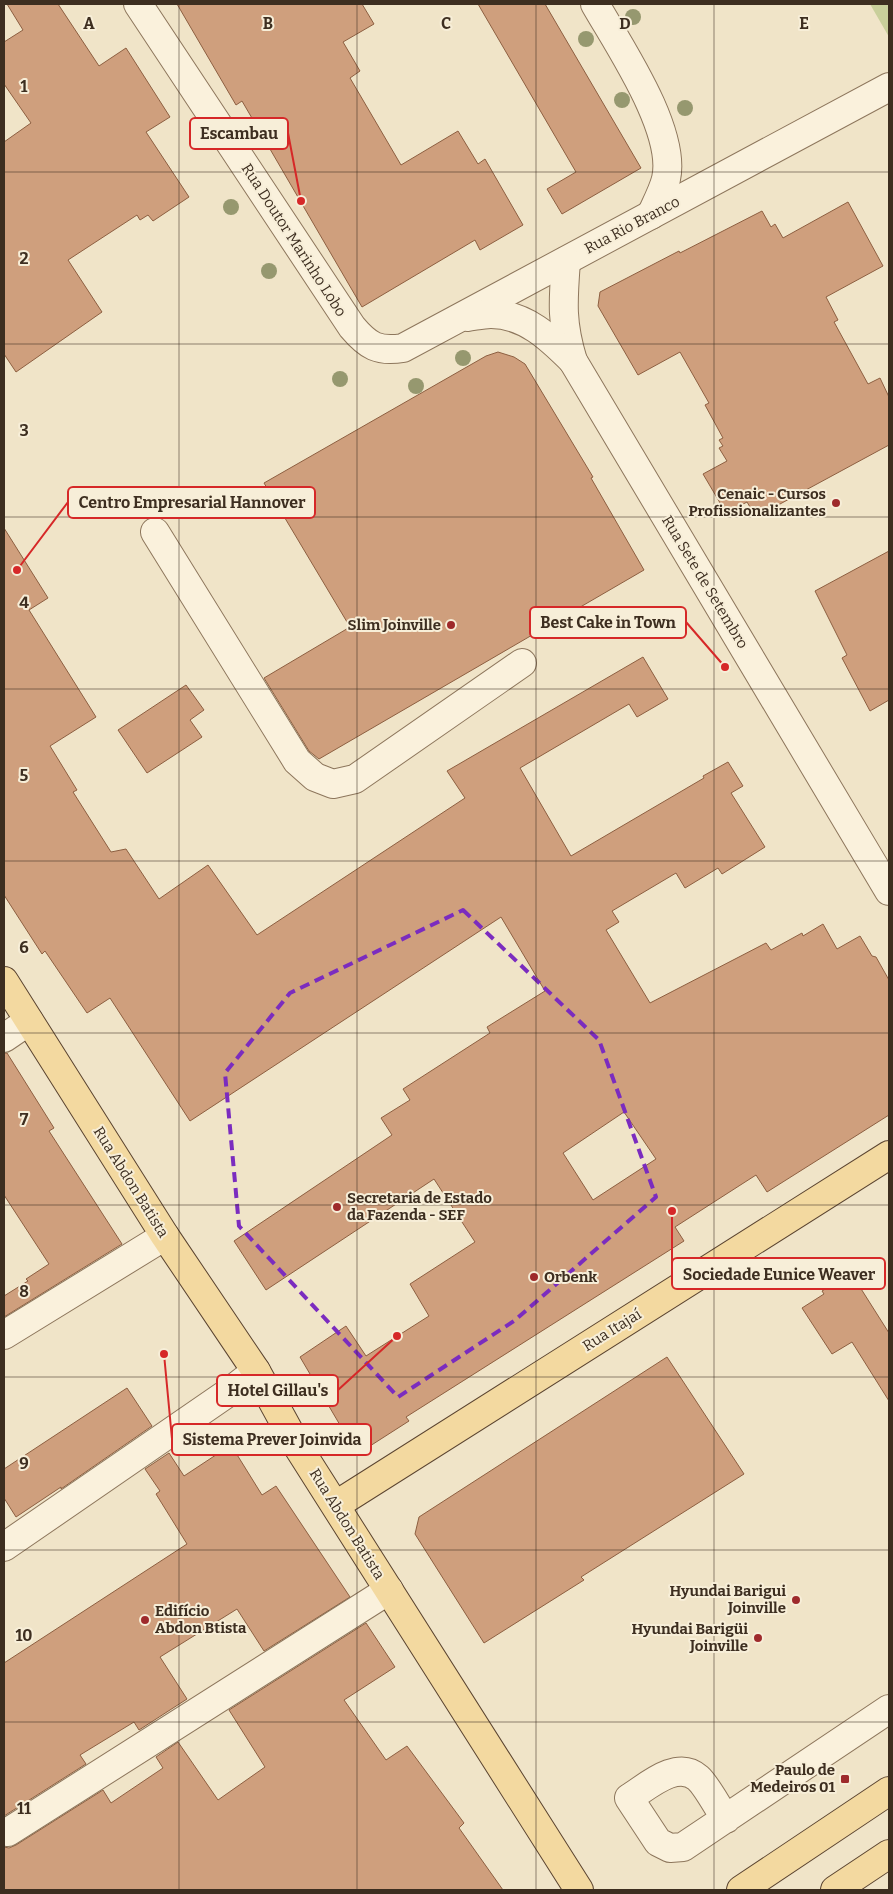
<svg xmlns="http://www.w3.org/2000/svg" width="893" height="1894" font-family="Bitter,serif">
  <rect width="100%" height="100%" fill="#f0e4c8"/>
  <path fill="#c9cf9b" d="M 870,4 L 889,4 L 889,37 Z"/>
  <g fill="#cf9f7d" stroke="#8d5f41" fill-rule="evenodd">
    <path d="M 7,4 L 58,4 L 99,66 L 126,48 L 170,117 L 146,132 L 189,197 L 153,221 L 148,215 L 140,220 L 137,215 L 68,260 L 102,312 L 16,372 L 4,354 L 4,142 L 31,123 L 4,84 L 4,42 L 23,30 Z"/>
    <path d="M 177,4 L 362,4 L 374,24 L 343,42 L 360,71 L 350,78 L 401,165 L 458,131 L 478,164 L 485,159 L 523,225 L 480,250 L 475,240 L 362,307 L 242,101 L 236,105 Z"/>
    <path d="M 478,4 L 545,4 L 641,168 L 562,214 L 547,189 L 576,172 Z"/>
    <path d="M 848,202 L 883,266 L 826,297 L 838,320 L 834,322 L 868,384 L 880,378 L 889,397 L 889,445 L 756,517 L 747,502 L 726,513 L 703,474 L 727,461 L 719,448 L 723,446 L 719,440 L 723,438 L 705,405 L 709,403 L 680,352 L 638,375 L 598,306 L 600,292 L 679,251 L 680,253 L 762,211 L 771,227 L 775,224 L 783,238 Z"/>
    <path d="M 498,352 L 514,357 L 525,364 L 593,477 L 591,478 L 644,570 L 319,759 L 309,751 L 264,678 L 350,627 L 264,483 L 486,356 Z"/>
    <path d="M 4,528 L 48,598 L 29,610 L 96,717 L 50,746 L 77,790 L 73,792 L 111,852 L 126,849 L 159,899 L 208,865 L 257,935 L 465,798 L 447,771 L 643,657 L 668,699 L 637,717 L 629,704 L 520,768 L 571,856 L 704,778 L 703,776 L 728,762 L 743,786 L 731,793 L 765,847 L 722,874 L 718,868 L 685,888 L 676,873 L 612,911 L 619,922 L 606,930 L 650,1003 L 766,943 L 771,950 L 802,933 L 803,936 L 823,924 L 837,949 L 860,936 L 872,956 L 876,957 L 889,980 L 889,1115 L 767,1192 L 756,1175 L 675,1227 L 684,1241 L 406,1417 L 409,1421 L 370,1446 L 350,1442 L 300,1357 L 346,1326 L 366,1356 L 429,1316 L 410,1284 L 475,1242 L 434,1179 L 266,1290 L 234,1241 L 392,1135 L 381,1118 L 410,1100 L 403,1089 L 490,1033 L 487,1027 L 545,991 L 501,917 L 190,1121 L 110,998 L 87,1013 L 45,951 L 42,954 L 4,895 ZM 624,1112 L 656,1159 L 593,1200 L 563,1153 Z"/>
    <path d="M 889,551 L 889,700 L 870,711 L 842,658 L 847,655 L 815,591 Z"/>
    <path d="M 186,685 L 204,710 L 190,720 L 202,737 L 147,773 L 118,730 Z"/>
    <path d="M 4,1053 L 7,1053 L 54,1128 L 49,1131 L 122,1244 L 4,1317 L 4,1296 L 28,1281 L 26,1279 L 49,1264 L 4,1195 Z"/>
    <path d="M 851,1273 L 889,1333 L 889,1401 L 852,1342 L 832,1354 L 802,1308 L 824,1294 L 822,1291 Z"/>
    <path d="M 667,1357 L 744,1474 L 581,1577 L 584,1580 L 484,1643 L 415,1534 L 419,1517 Z"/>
    <path d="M 127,1388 L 152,1426 L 61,1489 L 61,1487 L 16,1517 L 4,1498 L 4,1469 Z"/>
    <path d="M 231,1445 L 262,1495 L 276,1486 L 350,1597 L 264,1651 L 237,1609 L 160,1657 L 187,1699 L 139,1730 L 134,1722 L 80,1755 L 86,1764 L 4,1816 L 4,1663 L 187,1544 L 156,1494 L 160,1491 L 145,1469 L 169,1453 L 184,1476 Z"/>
    <path d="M 366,1623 L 395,1667 L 344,1700 L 386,1760 L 407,1746 L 464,1823 L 459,1828 L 503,1890 L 4,1890 L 4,1847 L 9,1848 L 16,1845 L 103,1790 L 111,1803 L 163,1768 L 156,1757 L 178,1742 L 218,1800 L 265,1767 L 229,1710 Z"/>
  </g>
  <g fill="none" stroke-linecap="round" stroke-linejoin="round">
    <defs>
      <g id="minor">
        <path d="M 138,4 L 352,327 C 368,346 378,352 403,348 L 889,87"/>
        <path d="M 595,4 C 619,46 677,131 666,179 C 663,191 656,204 651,215"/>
        <path d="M 566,261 C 563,301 561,322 573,361 L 889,891"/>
        <path d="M 467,317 C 475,316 483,314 491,314 C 525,314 550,338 573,361"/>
        <path d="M 155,532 L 297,761 L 315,777 L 333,784 L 355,779 L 522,663"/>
        <path d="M 4,1038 L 29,1021"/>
        <path d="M 4,1335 L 165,1236"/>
        <path d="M 4,1547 L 229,1392 L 256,1371"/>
        <path d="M 726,1819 C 718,1808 707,1786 698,1778 C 677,1759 647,1787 629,1798 L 658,1842 L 670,1848 L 683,1847 L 889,1709"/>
        <path d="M 8,1832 L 389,1590"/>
      </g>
      <g id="major">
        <path d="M 4,981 L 165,1236 L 256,1371 L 296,1444 L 579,1890"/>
        <path d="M 336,1505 L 889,1155"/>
        <path d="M 741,1890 L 889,1791"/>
        <path d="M 835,1890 L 889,1854"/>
      </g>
    </defs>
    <use href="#minor" stroke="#8d765c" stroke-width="30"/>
    <use href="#major" stroke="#5b4430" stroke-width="30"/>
    <use href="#minor" stroke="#faf1dc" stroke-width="28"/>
    <use href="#major" stroke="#f3d9a0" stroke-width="28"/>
  </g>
  <g fill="#96986f">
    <circle cx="633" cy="17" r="8"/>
    <circle cx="586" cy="39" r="8"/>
    <circle cx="622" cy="100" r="8"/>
    <circle cx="685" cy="108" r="8"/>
    <circle cx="231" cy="207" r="8"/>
    <circle cx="269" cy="271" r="8"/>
    <circle cx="463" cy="358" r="8"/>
    <circle cx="340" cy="379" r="8"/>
    <circle cx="416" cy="386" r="8"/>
  </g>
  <path fill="none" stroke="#7b2cbf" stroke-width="4" stroke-dasharray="10 6" stroke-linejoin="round" d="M 463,910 L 599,1040 L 656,1197 L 514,1321 L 398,1397 L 239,1226 L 225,1073 L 290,993 Z"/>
  <path fill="none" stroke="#3d2e20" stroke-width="1" stroke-opacity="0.55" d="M 179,4 L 179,1890M 357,4 L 357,1890M 536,4 L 536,1890M 714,4 L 714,1890M 4,172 L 889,172M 4,344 L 889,344M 4,517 L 889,517M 4,689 L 889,689M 4,861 L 889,861M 4,1033 L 889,1033M 4,1205 L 889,1205M 4,1377 L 889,1377M 4,1550 L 889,1550M 4,1722 L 889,1722"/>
  <g fill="#9e2a2b" stroke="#f7eed8" stroke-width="2">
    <circle cx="836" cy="503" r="5"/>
    <circle cx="451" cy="625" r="5"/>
    <circle cx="337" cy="1207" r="5"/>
    <circle cx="534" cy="1277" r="5"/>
    <circle cx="796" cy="1600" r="5"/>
    <circle cx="145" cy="1620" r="5"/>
    <circle cx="758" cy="1638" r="5"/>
    <rect x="840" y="1774" width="10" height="10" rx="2.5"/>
  </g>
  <g text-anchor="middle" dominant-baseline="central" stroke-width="4" stroke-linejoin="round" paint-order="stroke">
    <g font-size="15" fill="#3d2e20" stroke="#f7eed8">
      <text transform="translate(632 225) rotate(-28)">Rua Rio Branco</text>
      <text transform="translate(294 240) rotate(57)">Rua Doutor Marinho Lobo</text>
      <text transform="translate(705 582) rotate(59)">Rua Sete de Setembro</text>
      <text transform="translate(131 1182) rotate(58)">Rua Abdon Batista</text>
      <text transform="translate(612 1330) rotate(-32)">Rua Itajaí</text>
      <text transform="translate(347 1524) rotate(58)">Rua Abdon Batista</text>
    </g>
    <g font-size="15" font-weight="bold" fill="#3d2e20" stroke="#f7eed8" text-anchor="end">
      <text x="826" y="494">Cenaic - Cursos<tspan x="826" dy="17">Profissionalizantes</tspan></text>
      <text x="441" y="625">Slim Joinville</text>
      <text x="347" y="1198" text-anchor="start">Secretaria de Estado<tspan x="347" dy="17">da Fazenda - SEF</tspan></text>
      <text x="544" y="1277" text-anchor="start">Orbenk</text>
      <text x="786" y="1591">Hyundai Barigui<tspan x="786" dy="17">Joinville</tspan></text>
      <text x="155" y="1611" text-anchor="start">Edifício<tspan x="155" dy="17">Abdon Btista</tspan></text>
      <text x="748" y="1629">Hyundai Barigüi<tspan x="748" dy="17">Joinville</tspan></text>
      <text x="835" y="1770">Paulo de<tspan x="835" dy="17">Medeiros 01</tspan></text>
    </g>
  </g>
  <g font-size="16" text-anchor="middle" font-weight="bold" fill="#3d2e20" stroke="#f7eed8" stroke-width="4" stroke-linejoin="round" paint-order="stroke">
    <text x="89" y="29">A</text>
    <text x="268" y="29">B</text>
    <text x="446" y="29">C</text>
    <text x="625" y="29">D</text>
    <text x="804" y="29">E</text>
    <text x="24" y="92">1</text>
    <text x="24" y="264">2</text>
    <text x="24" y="436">3</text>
    <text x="24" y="608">4</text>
    <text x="24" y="781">5</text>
    <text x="24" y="953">6</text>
    <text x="24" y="1125">7</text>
    <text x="24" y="1297">8</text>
    <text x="24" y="1469">9</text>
    <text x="24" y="1641">10</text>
    <text x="24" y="1814">11</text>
  </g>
  <path fill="none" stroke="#d62828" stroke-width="2" d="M301 201L288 133M17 570L68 502M725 667L686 622M672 1211L672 1274M397 1336L338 1390M164 1354L172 1439"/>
  <g fill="#d62828" stroke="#f7eed8" stroke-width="2">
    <circle cx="301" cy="201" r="5"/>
    <circle cx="17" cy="570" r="5"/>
    <circle cx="725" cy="667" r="5"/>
    <circle cx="672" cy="1211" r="5"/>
    <circle cx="397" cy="1336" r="5"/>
    <circle cx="164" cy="1354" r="5"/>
  </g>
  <g fill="#f7eed8" stroke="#d62828" stroke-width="2">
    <rect x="190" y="118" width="98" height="31" rx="5"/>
    <rect x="68" y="487" width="247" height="31" rx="5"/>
    <rect x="530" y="607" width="156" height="31" rx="5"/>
    <rect x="672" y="1258" width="213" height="31" rx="5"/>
    <rect x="217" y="1375" width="121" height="31" rx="5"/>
    <rect x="172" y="1424" width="199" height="31" rx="5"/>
  </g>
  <g font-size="16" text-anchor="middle" font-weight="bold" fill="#3d2e20">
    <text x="239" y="139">Escambau</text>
    <text x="192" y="508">Centro Empresarial Hannover</text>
    <text x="608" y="628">Best Cake in Town</text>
    <text x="779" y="1280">Sociedade Eunice Weaver</text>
    <text x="278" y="1396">Hotel Gillau's</text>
    <text x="272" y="1445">Sistema Prever Joinvida</text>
  </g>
  <rect width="893" height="1894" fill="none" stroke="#3d2e20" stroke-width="10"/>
</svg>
